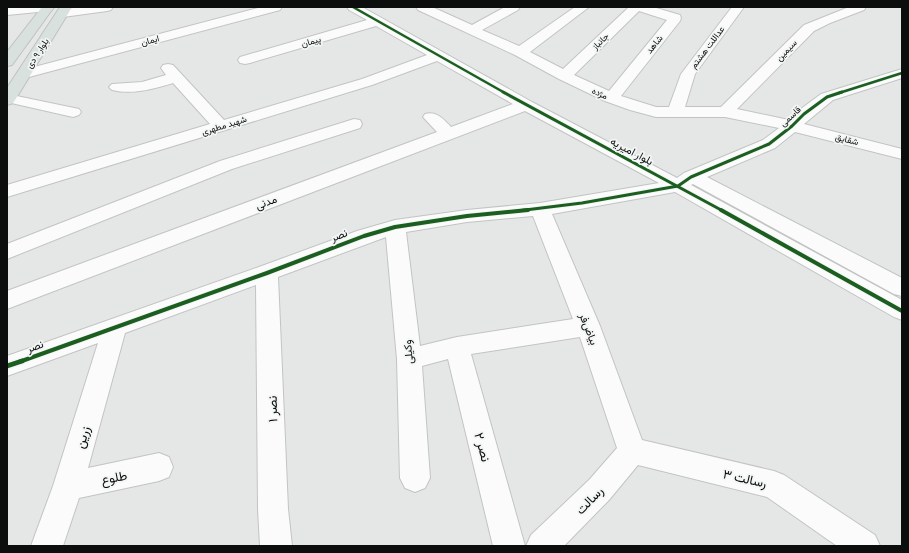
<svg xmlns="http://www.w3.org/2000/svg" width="909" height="553" font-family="'Titillium Web',Vazirmatn,sans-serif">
  <rect width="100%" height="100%" fill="#e5e7e6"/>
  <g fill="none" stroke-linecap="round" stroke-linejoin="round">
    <defs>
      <g id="minor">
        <path d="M 7,7 L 54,7 L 52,10 L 48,11 L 7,15 Z"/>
        <path d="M 80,7 L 113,7 L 111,10 L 107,11 L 63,17 L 59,16 L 57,13 L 59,10 Z"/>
        <path d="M 262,7 L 282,7 L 280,10 L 29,77 L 24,78 L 19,77 L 17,74 L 19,71 Z"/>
        <path d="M 347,7 L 362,7 L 532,102 L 677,178 L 684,173 L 763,140 L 779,128 L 725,117 L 656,117 L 630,110 L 605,101 L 559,79 L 515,55 L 418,10 L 416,7 L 432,7 L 472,25 L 505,7 L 520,7 L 518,10 L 482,30 L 519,46 L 575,7 L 589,7 L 530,52 L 563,69 L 629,7 L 653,7 L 680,15 L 681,18 L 680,21 L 621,96 L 656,107 L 669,107 L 681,74 L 732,7 L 744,7 L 695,74 L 685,107 L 721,107 L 804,25 L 849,7 L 866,7 L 864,10 L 830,23 L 814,31 L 737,109 L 789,120 L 798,111 L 821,94 L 902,69 L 902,78 L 833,100 L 804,124 L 902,149 L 902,159 L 795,132 L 775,148 L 707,177 L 902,278 L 902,296 L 894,294 L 693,184 L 691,185 L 902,300 L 902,320 L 894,317 L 675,192 L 552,214 L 600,326 L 642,440 L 774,471 L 784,475 L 875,535 L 880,546 L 837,546 L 767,497 L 638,465 L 609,500 L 564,546 L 526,546 L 531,535 L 589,480 L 617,448 L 580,337 L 471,354 L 525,546 L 493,546 L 448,359 L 422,366 L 430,478 L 425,488 L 415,492 L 405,488 L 400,478 L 397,359 L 386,237 L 278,277 L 288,509 L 292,546 L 260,546 L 258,509 L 256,285 L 125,333 L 88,468 L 159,453 L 169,457 L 173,467 L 169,477 L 159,481 L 79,498 L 63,546 L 31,546 L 53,486 L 98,343 L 7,376 L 7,356 L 259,267 L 357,231 L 395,220 L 467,210 L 540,203 L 659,183 L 525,111 L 7,309 L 7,291 L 437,132 L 423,117 L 425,114 C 437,111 443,119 451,127 L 513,104 L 437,61 L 372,85 L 7,197 L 7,185 L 210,124 L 173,83 C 153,89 133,95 112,90 L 109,87 L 112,84 L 142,82 L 166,75 L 161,68 L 163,65 L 168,64 L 173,65 L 224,120 L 362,79 L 427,55 L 376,26 L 250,63 L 245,64 L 240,63 L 238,60 L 240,57 L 367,20 L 349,10 ZM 639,11 L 667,20 L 609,91 L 574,75 ZM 533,216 L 573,319 L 457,337 L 420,346 L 406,232 L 467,222 Z"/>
        <path d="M 7,94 L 79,109 L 81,112 L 79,115 L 73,117 L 7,102 Z"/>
        <path d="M 354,119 L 360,120 L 362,124 L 360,128 L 232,169 L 7,259 L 7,244 L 220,161 Z"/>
      </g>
      <g id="major">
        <path d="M 42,7 L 54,7 L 12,65 L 7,66 L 7,52 Z"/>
        <path d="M 60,7 L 72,7 L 15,100 L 13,103 L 7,105 L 7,88 Z"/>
      </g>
    </defs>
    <use href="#minor" stroke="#c2c4c3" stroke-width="2"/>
    <use href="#major" stroke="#c0c1c1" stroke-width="2"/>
    <use href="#minor" fill="#fbfbfb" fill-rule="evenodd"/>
    <use href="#major" fill="#d9e1de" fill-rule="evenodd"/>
    <defs>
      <g id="cycleway-far3">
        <path d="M 353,7 L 505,93"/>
        <path d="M 839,93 L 902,73"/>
      </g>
      <g id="cycleway-far2">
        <path d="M 503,92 L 723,211"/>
        <path d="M 517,211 L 582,203 L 678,186 L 691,177 L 769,144 L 792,126 L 804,114 L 827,97 L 842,92"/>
      </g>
      <g id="cycleway-far1">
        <path d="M 721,210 L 902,311"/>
        <path d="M 19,362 L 267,273 L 364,236 L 395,227 L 467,216 L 528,210"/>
      </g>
      <path id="cycleway" d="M 7,366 L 22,361"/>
    </defs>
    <use href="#cycleway-far3" stroke="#f2f6f4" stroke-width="4"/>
    <use href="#cycleway-far2" stroke="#f2f6f4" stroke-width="5"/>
    <use href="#cycleway-far1" stroke="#f2f6f4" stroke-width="6"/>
    <use href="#cycleway" stroke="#f2f6f4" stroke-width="8"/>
    <use href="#cycleway-far3" stroke="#1b5e20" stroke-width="2.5"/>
    <use href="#cycleway-far2" stroke="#1b5e20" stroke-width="3"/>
    <use href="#cycleway-far1" stroke="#1b5e20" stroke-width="4"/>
    <use href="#cycleway" stroke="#1b5e20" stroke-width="5"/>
  </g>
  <g text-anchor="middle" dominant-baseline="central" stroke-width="3.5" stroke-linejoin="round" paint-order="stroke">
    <g font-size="9" fill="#0c0d0d" stroke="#f2f6f4">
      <text transform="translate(150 40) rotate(-15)">ایمان</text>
      <text transform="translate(311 41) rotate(-16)">پیمان</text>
      <text transform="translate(600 41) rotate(-44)">جانباز</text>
      <text transform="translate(654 44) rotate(-51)">شاهد</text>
      <text transform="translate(707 47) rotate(-53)">عداللت هشتم</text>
      <text transform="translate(786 50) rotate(-46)">سیمین</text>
      <text transform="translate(37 53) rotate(-57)">بلوار ۹ دی</text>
      <text transform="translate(600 93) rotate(25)">مژده</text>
      <text transform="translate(790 116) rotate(-43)">قاسمی</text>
      <text transform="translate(224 125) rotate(-17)">شهید مطهری</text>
      <text transform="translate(847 139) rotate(14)">شقایق</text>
    </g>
    <g font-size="11" fill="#0c0d0d" stroke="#f2f6f4">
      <text transform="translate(632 151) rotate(28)">بلوار امیریه</text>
      <text transform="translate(266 202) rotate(-21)">مدنی</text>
      <text transform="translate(339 235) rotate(-21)">نصر</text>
      <text transform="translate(589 329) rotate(69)">بیاض‌فر</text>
      <text transform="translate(35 346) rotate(-20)">نصر</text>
      <text transform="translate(408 352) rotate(-95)">وکیلی</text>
    </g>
    <g font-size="13" fill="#0c0d0d" stroke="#f2f6f4">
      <text transform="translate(272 409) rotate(-91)">نصر ۱</text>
      <text transform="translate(82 437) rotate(-73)">زرین</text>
      <text transform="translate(483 447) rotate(75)">نصر ۲</text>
      <text transform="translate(114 477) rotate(-11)">طلوع</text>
      <text transform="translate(745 478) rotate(13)">رسالت ۳</text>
      <text transform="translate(589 500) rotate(-46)">رسالت</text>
    </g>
  </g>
  <rect width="909" height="553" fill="none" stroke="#0c0d0d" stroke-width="16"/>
</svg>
